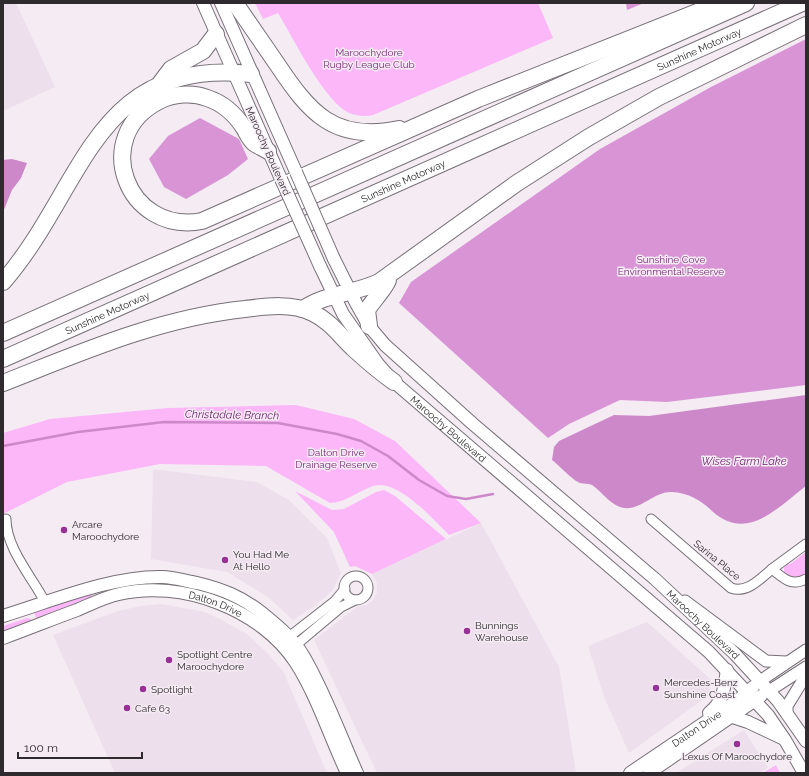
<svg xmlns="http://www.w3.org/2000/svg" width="809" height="776" font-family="Raleway,sans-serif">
  <rect width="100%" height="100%" fill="#f4ebf3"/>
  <g fill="#eedfed">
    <path d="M 3,3 L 16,3 L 55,87 L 3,111 Z"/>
    <path d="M 153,469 L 257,482 L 289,500 L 327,538 L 341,573 L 332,591 L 316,605 L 293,620 L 268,597 L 227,572 L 151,559 Z"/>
    <path d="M 481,523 L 559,667 L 576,773 L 377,773 L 314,640 L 357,607 L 367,605 L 373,600 L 377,593 L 377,583 L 372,574 Z"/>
    <path d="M 161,604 L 205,612 L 222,620 L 247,634 L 266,652 L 283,671 L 327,773 L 115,773 L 53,635 L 118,611 L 141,606 Z"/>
    <path d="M 647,622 L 711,680 L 709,695 L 629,753 L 605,699 L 588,646 Z"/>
    <path d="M 744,730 L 768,768 L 759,773 L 676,773 Z"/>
  </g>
  <g fill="#fbb7f8">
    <path d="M 255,3 L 538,3 L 553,38 L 373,115 C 363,117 353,116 344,110 C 321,94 293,38 278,13 L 263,19 Z"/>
    <path d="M 296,405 L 354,419 L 395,441 L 481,523 L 449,535 C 433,519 397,478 373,486 C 358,491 347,502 330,503 L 266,466 L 160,464 L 67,482 L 3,514 L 3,433 L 50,419 L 168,408 Z"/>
    <path d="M 384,490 L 395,496 L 446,539 L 372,574 L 355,566 L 350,567 L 334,532 L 295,491 L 332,510 L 344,509 L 376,492 Z"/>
    <path d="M 806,552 L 806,572 L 802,577 L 790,578 L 784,574 L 784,567 L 786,564 L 790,564 Z"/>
    <path d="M 157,581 L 208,591 L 206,593 L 138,583 Z"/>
    <path d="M 90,593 L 94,599 L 38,621 L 34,613 L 30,610 Z"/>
    <path d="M 27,618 L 31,619 L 31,622 L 3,634 L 3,626 Z"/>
    <path d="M 776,765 L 780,773 L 763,773 Z"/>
  </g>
  <g fill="#d894d5">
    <path d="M 626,3 L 644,3 L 627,10 Z"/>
    <path d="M 806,39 L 806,385 L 667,402 L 620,400 L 569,424 L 548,438 L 399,303 L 411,282 L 600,149 L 711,87 Z"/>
    <path d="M 200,118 L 239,139 L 248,159 L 228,175 L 186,199 L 164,187 L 149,159 L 168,136 Z"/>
  </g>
  <g fill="#cc88c9">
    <path d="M 12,159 L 27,163 L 21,178 L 12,190 L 3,212 L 3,160 Z"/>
    <path d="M 806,395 L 806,486 C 778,507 747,543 712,511 C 701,500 688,493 672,492 C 657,491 644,506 630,508 C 613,510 604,493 592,485 C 588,483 584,484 580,483 C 572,480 559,465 552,460 L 554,447 L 559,441 L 614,415 L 649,416 Z"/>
  </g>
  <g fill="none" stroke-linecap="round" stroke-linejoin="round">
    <path stroke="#cc88c9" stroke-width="2.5" d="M 3,446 L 78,432 L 164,422 L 278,423 L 337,434 L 361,441 L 388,456 L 419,480 L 447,496 L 466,499 L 493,494"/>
    <defs>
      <g id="minor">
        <path d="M 6,519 C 6,548 32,577 45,602"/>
        <path d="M 651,519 L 731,588 C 747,594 761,578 772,569"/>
        <path d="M 806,544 L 772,569 C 783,578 791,587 806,579"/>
        <circle cx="356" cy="588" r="12"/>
        <path d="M 285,640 L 335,601 L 345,589"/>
        <path d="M 291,649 L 341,607 L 355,600"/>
      </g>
      <g id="tertiary">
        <path d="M 685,601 L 766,661 L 786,662"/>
        <path d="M 760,681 L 806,650"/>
        <path d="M 769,691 L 806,667"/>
        <path d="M 787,714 L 787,706 L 806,675"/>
      </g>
      <g id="secondary">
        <path d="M 203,3 L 281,179"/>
        <path d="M 221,3 L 296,172"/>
        <path id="s1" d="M 334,259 L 356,303 L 369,326 L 385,345 L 473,424 L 655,579 L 735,654 L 778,701 L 806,741"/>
        <path id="s2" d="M 320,266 L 343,314 L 378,364 L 394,382 L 709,652 L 768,715 L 785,740 L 804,773"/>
        <path d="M 3,616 C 52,601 111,576 162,577 C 173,577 186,581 197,583 C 222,589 242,597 262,613 C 278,626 294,639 304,657 C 325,693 340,735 357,773"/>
        <path id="s3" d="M 3,638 C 28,629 52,619 77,610 C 91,604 105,597 119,594 C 181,579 261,609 296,663 C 317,696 330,737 347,773"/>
        <path d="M 709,713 C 724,701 724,688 727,670"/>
        <path d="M 730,716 L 748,722 L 784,739"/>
        <path id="s4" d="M 630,773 L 738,700 L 753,687"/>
        <path d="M 649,773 L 761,696"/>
      </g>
      <g id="motorway">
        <path d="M 235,3 C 249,23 263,44 277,64 C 309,112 334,143 399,129"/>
        <path d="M 159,85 L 171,69 L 203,51 L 216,34"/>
        <path d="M 268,151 C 263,148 258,146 254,143 C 250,140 247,133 244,128 C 235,114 223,103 207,98 C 192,92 173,94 159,101 C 90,136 126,235 202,221 L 478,99 L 720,3"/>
        <path d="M 3,282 C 85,188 93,57 251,74"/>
        <path d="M 303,309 C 327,293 354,294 379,282 L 517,183 L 589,137 L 659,97 L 806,25"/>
        <path d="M 369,326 L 367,310 C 371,303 387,286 388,280"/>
        <path d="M 3,333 L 746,3"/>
        <path id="s5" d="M 3,359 L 802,3"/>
        <path d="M 3,383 C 82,352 159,318 245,309 C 268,306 292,303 313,313 C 330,321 341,337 354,349 C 367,361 380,372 394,382"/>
      </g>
    </defs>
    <use href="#minor" stroke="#777077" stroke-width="11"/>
    <use href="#tertiary" stroke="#777077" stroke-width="13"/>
    <use href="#secondary" stroke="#777077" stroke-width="14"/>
    <use href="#motorway" stroke="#777077" stroke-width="18"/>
    <use href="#minor" stroke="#fff" stroke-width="9"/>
    <use href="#tertiary" stroke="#fff" stroke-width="11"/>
    <use href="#secondary" stroke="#fff" stroke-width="12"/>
    <use href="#motorway" stroke="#fff" stroke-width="16"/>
    <defs>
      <g id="secondary-bridge">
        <path d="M 296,172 L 334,259"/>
        <path d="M 281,179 L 320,266"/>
      </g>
    </defs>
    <use href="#secondary-bridge" stroke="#777077" stroke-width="14" stroke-linecap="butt"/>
    <use href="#secondary-bridge" stroke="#fff" stroke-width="12"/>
  </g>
  <g fill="#973196" stroke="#f4ebf3" stroke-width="1.5">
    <circle cx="64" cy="530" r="4"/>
    <circle cx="225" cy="560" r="4"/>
    <circle cx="467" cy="631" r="4"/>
    <circle cx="169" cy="660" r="4"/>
    <circle cx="656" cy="688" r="4"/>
    <circle cx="143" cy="689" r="4"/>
    <circle cx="127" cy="708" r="4"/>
    <circle cx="737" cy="744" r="4"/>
  </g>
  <g text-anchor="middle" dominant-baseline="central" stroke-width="3" stroke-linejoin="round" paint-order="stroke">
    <g font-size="10" fill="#2e2a2d" stroke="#f4ebf3">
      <text stroke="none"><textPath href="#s5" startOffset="762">Sunshine Motorway</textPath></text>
      <text transform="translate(268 151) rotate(66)">Maroochy Boulevard</text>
      <text stroke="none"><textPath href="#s5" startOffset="438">Sunshine Motorway</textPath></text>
      <text stroke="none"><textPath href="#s5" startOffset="114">Sunshine Motorway</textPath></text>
      <text stroke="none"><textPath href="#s2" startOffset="210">Maroochy Boulevard</textPath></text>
      <text transform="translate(717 560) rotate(39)">Sarina Place</text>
      <text stroke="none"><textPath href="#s3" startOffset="223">Dalton Drive</textPath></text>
      <text stroke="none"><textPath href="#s1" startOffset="524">Maroochy Boulevard</textPath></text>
      <text stroke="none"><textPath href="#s4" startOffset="80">Dalton Drive</textPath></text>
    </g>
    <g font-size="10" fill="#7b2b7a" stroke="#f4ebf3">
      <text x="369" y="52">Maroochydore<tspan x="369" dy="12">Rugby League Club</tspan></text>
      <text x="671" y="259">Sunshine Cove<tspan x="671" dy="12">Environmental Reserve</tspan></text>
      <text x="336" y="452">Dalton Drive<tspan x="336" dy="12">Drainage Reserve</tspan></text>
    </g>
    <g font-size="10" fill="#2e2a2d" stroke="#f4ebf3" text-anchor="start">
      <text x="72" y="524">Arcare<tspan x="72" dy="12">Maroochydore</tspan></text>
      <text x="233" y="554">You Had Me<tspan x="233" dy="12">At Hello</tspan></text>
      <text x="475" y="625">Bunnings<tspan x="475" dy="12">Warehouse</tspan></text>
      <text x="177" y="654">Spotlight Centre<tspan x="177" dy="12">Maroochydore</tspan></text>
      <text x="664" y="682">Mercedes-Benz<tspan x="664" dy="12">Sunshine Coast</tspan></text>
      <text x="151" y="689">Spotlight</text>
      <text x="135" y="708">Cafe 63</text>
      <text x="737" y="756" text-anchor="middle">Lexus Of Maroochydore</text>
    </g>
    <g font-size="11" font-style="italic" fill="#6f1f6f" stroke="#f4ebf3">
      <text transform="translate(232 415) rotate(1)">Christadale Branch</text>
      <text x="744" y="461">Wises Farm Lake</text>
    </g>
  </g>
  <rect width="809" height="776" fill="none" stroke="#2e2a2d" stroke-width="8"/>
  <path d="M18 752v6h124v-6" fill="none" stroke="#2e2a2d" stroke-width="2"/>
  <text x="24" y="752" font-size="12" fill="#2e2a2d" stroke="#f4ebf3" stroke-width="3" paint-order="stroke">100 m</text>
</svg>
